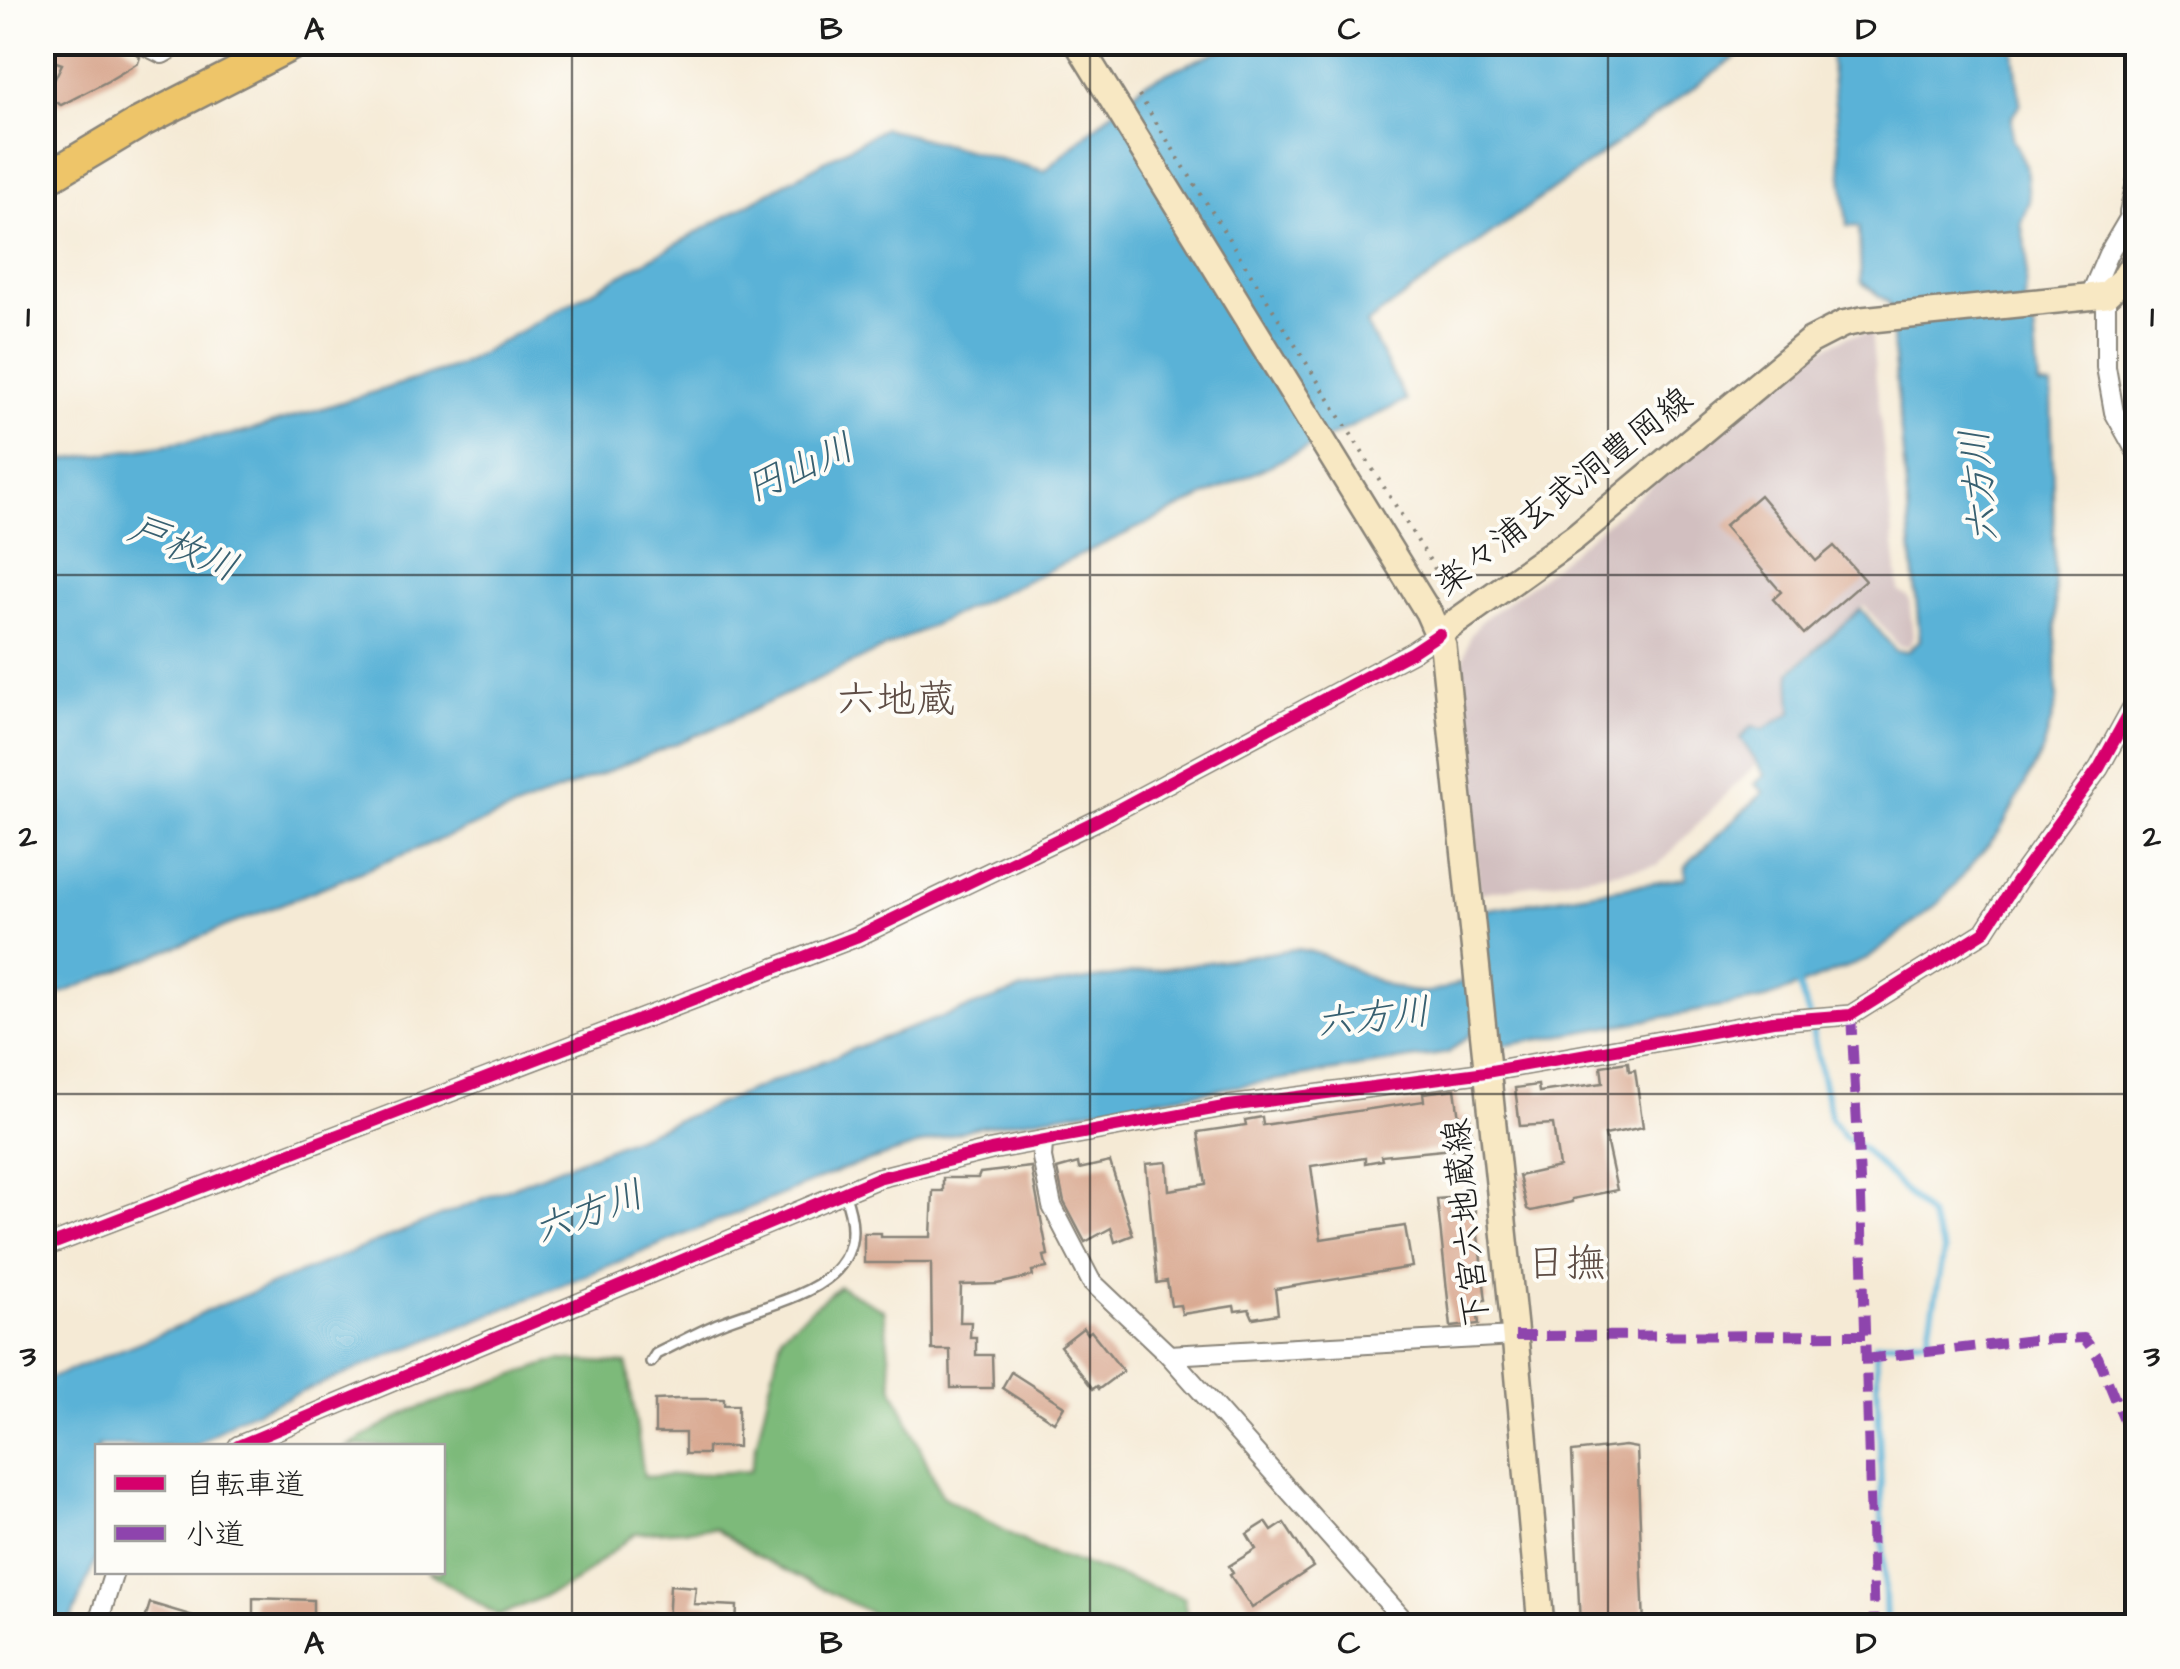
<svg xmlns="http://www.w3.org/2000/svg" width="2180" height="1669" font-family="'Architects Daughter','Klee One',sans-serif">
  <rect width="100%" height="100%" fill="#fdfcf7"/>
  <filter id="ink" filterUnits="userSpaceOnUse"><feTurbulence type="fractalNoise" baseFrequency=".01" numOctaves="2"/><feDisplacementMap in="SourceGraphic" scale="20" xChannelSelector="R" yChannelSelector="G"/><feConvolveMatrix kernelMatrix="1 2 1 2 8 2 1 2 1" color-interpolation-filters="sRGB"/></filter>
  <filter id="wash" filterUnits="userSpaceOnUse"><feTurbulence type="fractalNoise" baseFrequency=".0048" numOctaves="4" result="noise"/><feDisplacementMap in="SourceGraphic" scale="40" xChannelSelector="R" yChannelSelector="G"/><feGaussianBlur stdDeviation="2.25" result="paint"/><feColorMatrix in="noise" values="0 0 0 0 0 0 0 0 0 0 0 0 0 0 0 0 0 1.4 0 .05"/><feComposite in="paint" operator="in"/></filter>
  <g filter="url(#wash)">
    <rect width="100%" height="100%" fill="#f5ead5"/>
    <path fill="#d2bfc0" d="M 1871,333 L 1899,591 L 1909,598 L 1913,636 L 1909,646 L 1899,646 L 1864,605 L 1789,670 L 1791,712 L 1764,727 L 1751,725 L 1738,738 L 1756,764 L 1658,865 L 1479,893 L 1458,679 L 1470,636 L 1482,620 L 1535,582 L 1807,356 L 1849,336 Z"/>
    <path fill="#7dba7a" stroke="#4c6b4b" stroke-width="2.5" d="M 839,1286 L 884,1310 L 893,1388 L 942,1496 L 1036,1548 L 1184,1598 L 1188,1626 L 897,1626 L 758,1557 L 715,1528 L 635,1533 L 574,1583 L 499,1616 L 429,1572 L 442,1572 L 442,1446 L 348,1446 L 410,1411 L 559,1360 L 627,1364 L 644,1477 L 750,1471 L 782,1333 Z"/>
    <g fill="#5ab2d7" stroke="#3b677a" stroke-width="2.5">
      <path d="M 1228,43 L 1756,43 L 1366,324 L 1406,401 L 719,726 L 43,1001 L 43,463 L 242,433 L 458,366 L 884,128 L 1045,171 L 1144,83 L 1227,47 Z"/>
      <path d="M 1829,43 L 2013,43 L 2020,103 L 2012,116 L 2012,138 L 2026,165 L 2029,201 L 2021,222 L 2027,256 L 2024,317 L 2034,327 L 2039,386 L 2051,387 L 2057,700 L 2043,750 L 2000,831 L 1940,902 L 1868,959 L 1766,999 L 1496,1047 L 1473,1032 L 1448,1053 L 973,1128 L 844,1169 L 236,1419 L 195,1446 L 98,1446 L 97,1557 L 68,1626 L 43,1626 L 43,1381 L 187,1323 L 201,1313 L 868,1043 L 1020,990 L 1295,949 C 1342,953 1379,995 1428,992 C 1440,991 1455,984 1466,981 L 1482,910 L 1685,878 L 1685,866 L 1764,792 L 1755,784 L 1765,775 L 1740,738 L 1752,726 L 1764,729 L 1792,712 L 1790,672 L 1861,609 L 1896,651 L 1908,651 L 1920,640 L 1889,303 L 1861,282 L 1859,227 L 1847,226 Z"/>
    </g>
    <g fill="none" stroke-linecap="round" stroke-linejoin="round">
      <path stroke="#5ab2d7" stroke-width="6" d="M 1797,980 L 1809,1016 L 1831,1119 L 1844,1137 L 1862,1148 L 1929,1216 L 1944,1252 L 1928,1338 L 1876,1344 L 1886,1626"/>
    </g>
    <g id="blocks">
      <g fill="#d9a991">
        <path d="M 42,42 L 121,42 L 140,57 L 138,63 L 108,81 L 61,105 L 46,97 L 62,64 L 42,57 Z"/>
        <path d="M 1760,495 L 1816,561 L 1834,546 L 1865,581 L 1804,634 L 1773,599 L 1781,592 L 1724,526 Z"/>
        <path d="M 1628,1062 L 1629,1071 L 1635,1070 L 1643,1127 L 1605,1135 L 1617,1190 L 1572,1199 L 1572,1202 L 1531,1211 L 1527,1209 L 1519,1176 L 1559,1167 L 1553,1124 L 1520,1126 L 1515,1088 L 1538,1085 L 1539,1092 L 1603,1083 L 1601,1066 Z"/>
        <path d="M 1455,1089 L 1459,1118 L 1470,1117 L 1472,1143 L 1463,1144 L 1463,1148 L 1381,1156 L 1382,1160 L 1365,1163 L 1365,1158 L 1311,1166 L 1321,1239 L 1405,1226 L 1412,1267 L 1275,1289 L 1278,1314 L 1253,1318 L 1249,1309 L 1235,1311 L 1234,1306 L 1182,1314 L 1180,1305 L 1171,1306 L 1167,1281 L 1157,1283 L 1146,1164 L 1167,1162 L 1169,1190 L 1206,1184 L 1198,1132 L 1246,1125 L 1245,1120 L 1262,1117 L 1263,1125 L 1424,1101 L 1423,1093 Z"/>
        <path d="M 1110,1162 L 1133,1235 L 1115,1242 L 1111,1228 L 1085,1242 L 1064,1202 L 1057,1169 L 1078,1163 L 1079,1169 Z"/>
        <path d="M 1031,1167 L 1048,1255 L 1044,1256 L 1047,1268 L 1032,1271 L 1033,1276 L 997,1284 L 961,1285 L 960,1322 L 971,1322 L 970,1337 L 976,1337 L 976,1355 L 992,1355 L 993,1388 L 951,1388 L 950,1350 L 932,1350 L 931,1263 L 864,1263 L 864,1233 L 881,1233 L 881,1237 L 931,1237 L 933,1191 L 943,1191 L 943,1178 L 978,1178 L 980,1173 Z"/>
        <path d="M 1473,1196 L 1486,1300 L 1476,1301 L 1479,1324 L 1451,1327 L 1437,1199 Z"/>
        <path d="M 1083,1328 L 1087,1334 L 1091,1331 L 1123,1371 L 1099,1389 L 1097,1386 L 1093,1389 L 1060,1346 Z"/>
        <path d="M 1011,1372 L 1064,1406 L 1054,1422 L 1002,1388 Z"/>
        <path d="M 678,1399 L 724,1399 L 724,1405 L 738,1405 L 738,1447 L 707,1447 L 707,1454 L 685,1454 L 685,1433 L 655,1433 L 655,1400 Z"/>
        <path d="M 1625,1446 L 1637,1448 L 1644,1626 L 1580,1626 L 1572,1452 Z"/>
        <path d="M 1266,1522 L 1272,1531 L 1284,1523 L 1313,1567 L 1252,1608 L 1230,1575 L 1233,1573 L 1229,1566 L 1256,1549 L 1247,1534 Z"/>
        <path d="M 670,1585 L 696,1587 L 694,1604 L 737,1606 L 736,1626 L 668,1626 Z"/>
        <path d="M 253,1598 L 313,1600 L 313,1622 L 277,1622 L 277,1626 L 253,1626 Z"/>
        <path d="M 150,1603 L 214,1622 L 213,1626 L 143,1626 Z"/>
      </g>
    </g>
  </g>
  <g filter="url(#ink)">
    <use href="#blocks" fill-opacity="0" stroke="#888378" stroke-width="2.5"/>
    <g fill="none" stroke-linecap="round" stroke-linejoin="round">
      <defs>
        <path id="service" d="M 651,1362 L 656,1354 C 677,1344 698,1332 720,1323 C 782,1298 881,1287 844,1193"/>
        <g id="minor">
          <path d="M 138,42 L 162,54 L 184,42"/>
          <path d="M 2129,212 L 2138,175"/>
          <path d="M 2106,295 L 2106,367 L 2114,412 L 2138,455"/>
          <path d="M 2089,298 L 2108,254 L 2138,203"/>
          <path d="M 1043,1143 L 1042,1158 L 1052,1206 L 1091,1281 L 1169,1355 L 1409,1626"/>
          <path d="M 42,1248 L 856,937 L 1100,819 L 1412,652 L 1439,634"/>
          <path d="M 1169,1355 L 1515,1336"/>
          <path d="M 238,1446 L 878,1178 L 991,1150 L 1229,1106 L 1486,1072 L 1773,1021 L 1851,1015 L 1984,932 L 2017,881 L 2099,768 L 2138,697"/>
          <path d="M 97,1626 L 114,1572"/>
        </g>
        <g id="secondary">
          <path d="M 1077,42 L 1428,612 L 1443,646 L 1515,1336 L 1541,1626"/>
          <path d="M 1439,634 L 1575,537 L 1810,341 L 1843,324 L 1862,320 L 2106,295 L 2125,277 L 2138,256"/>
        </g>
        <path id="primary" d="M 42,177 L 52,175 L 139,123 L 297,42"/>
      </defs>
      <use href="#service" stroke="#888378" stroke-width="14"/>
      <use href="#minor" stroke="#888378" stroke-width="22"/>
      <use href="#secondary" stroke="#888378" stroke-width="30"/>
      <use href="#primary" stroke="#888378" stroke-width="35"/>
      <g stroke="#888378" stroke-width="4" stroke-dasharray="2.5 8" stroke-linecap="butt">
        <path d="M 1139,95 L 1452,596"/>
        <path d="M 2137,387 L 2138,385"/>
      </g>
      <use href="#service" stroke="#fff" stroke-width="9"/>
      <use href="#minor" stroke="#fff" stroke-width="18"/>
      <use href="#secondary" stroke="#f8e8c3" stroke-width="25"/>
      <use href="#primary" stroke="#eec569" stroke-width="30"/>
      <g stroke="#8e44ad" stroke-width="10" stroke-dasharray="20 10" stroke-linecap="butt">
        <path d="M 2137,387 L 2138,388"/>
        <path d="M 1851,1015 L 1861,1198 L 1874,1626"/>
        <path d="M 1515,1336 L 1865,1335"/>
        <path d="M 1865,1359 L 2033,1340 L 2084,1338 L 2098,1357 L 2138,1455"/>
      </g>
      <defs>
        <g id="cycleway">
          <path d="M 42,1248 L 856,937 L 1100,819 L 1412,652 L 1439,634"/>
          <path d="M 238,1446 L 878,1178 L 991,1150 L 1229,1106 L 1486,1072 L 1773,1021 L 1851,1015 L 1984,932 L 2017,881 L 2099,768 L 2138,697"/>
        </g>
      </defs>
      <use href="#cycleway" stroke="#fdfcf7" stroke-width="19"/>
      <use href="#cycleway" stroke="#d6006c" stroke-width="12"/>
    </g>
  </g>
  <path fill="none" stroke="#1c1c1c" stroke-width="2.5" stroke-opacity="0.55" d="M 572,42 L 572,1626M 1090,42 L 1090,1626M 1608,42 L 1608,1626M 42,575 L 2138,575M 42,1094 L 2138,1094"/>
  <g text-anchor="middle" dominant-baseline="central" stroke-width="8" stroke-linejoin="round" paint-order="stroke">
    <g font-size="35" fill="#1c1c1c" stroke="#fdfcf7">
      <text transform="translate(1564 492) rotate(-38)">楽々浦玄武洞豊岡線</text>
      <text transform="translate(1467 1223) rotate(-96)">下宮六地蔵線</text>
    </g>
    <g font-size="38" font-style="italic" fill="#386070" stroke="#fdfcf7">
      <text transform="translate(800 469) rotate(-24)">円山川</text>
      <text transform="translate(1980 486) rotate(-95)">六方川</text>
      <text transform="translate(183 549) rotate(23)">戸枚川</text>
      <text transform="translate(1373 1018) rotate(-6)">六方川</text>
      <text transform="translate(589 1213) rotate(-20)">六方川</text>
    </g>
    <g font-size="40" fill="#5e4d45" stroke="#fdfcf7">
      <text x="896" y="700">六地蔵</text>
      <text x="1566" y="1264">日撫</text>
    </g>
  </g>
  <rect width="2180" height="1669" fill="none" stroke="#fdfcf7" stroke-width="110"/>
  <rect x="95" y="1444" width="350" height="130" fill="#fdfcf7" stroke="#a3a29f" stroke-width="2.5"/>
  <rect x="115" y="1476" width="50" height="15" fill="#d6006c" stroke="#a3a29f" stroke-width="2.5"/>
  <text x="185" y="1494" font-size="30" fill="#1c1c1c">自転車道</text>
  <rect x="115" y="1526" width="50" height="15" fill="#8e44ad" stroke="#a3a29f" stroke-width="2.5"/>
  <text x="185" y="1544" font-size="30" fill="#1c1c1c">小道</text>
  <rect x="55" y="55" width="2070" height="1559" fill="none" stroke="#1c1c1c" stroke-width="4"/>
  <g font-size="32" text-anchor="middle" font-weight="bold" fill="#1c1c1c">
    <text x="314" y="39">A</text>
    <text x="831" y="39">B</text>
    <text x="1349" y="39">C</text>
    <text x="1866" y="39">D</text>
    <text x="28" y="326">1</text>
    <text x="2152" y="326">1</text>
    <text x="28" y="846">2</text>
    <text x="2152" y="846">2</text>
    <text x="28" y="1366">3</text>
    <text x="2152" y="1366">3</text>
    <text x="314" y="1653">A</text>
    <text x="831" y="1653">B</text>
    <text x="1349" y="1653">C</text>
    <text x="1866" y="1653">D</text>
  </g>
</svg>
